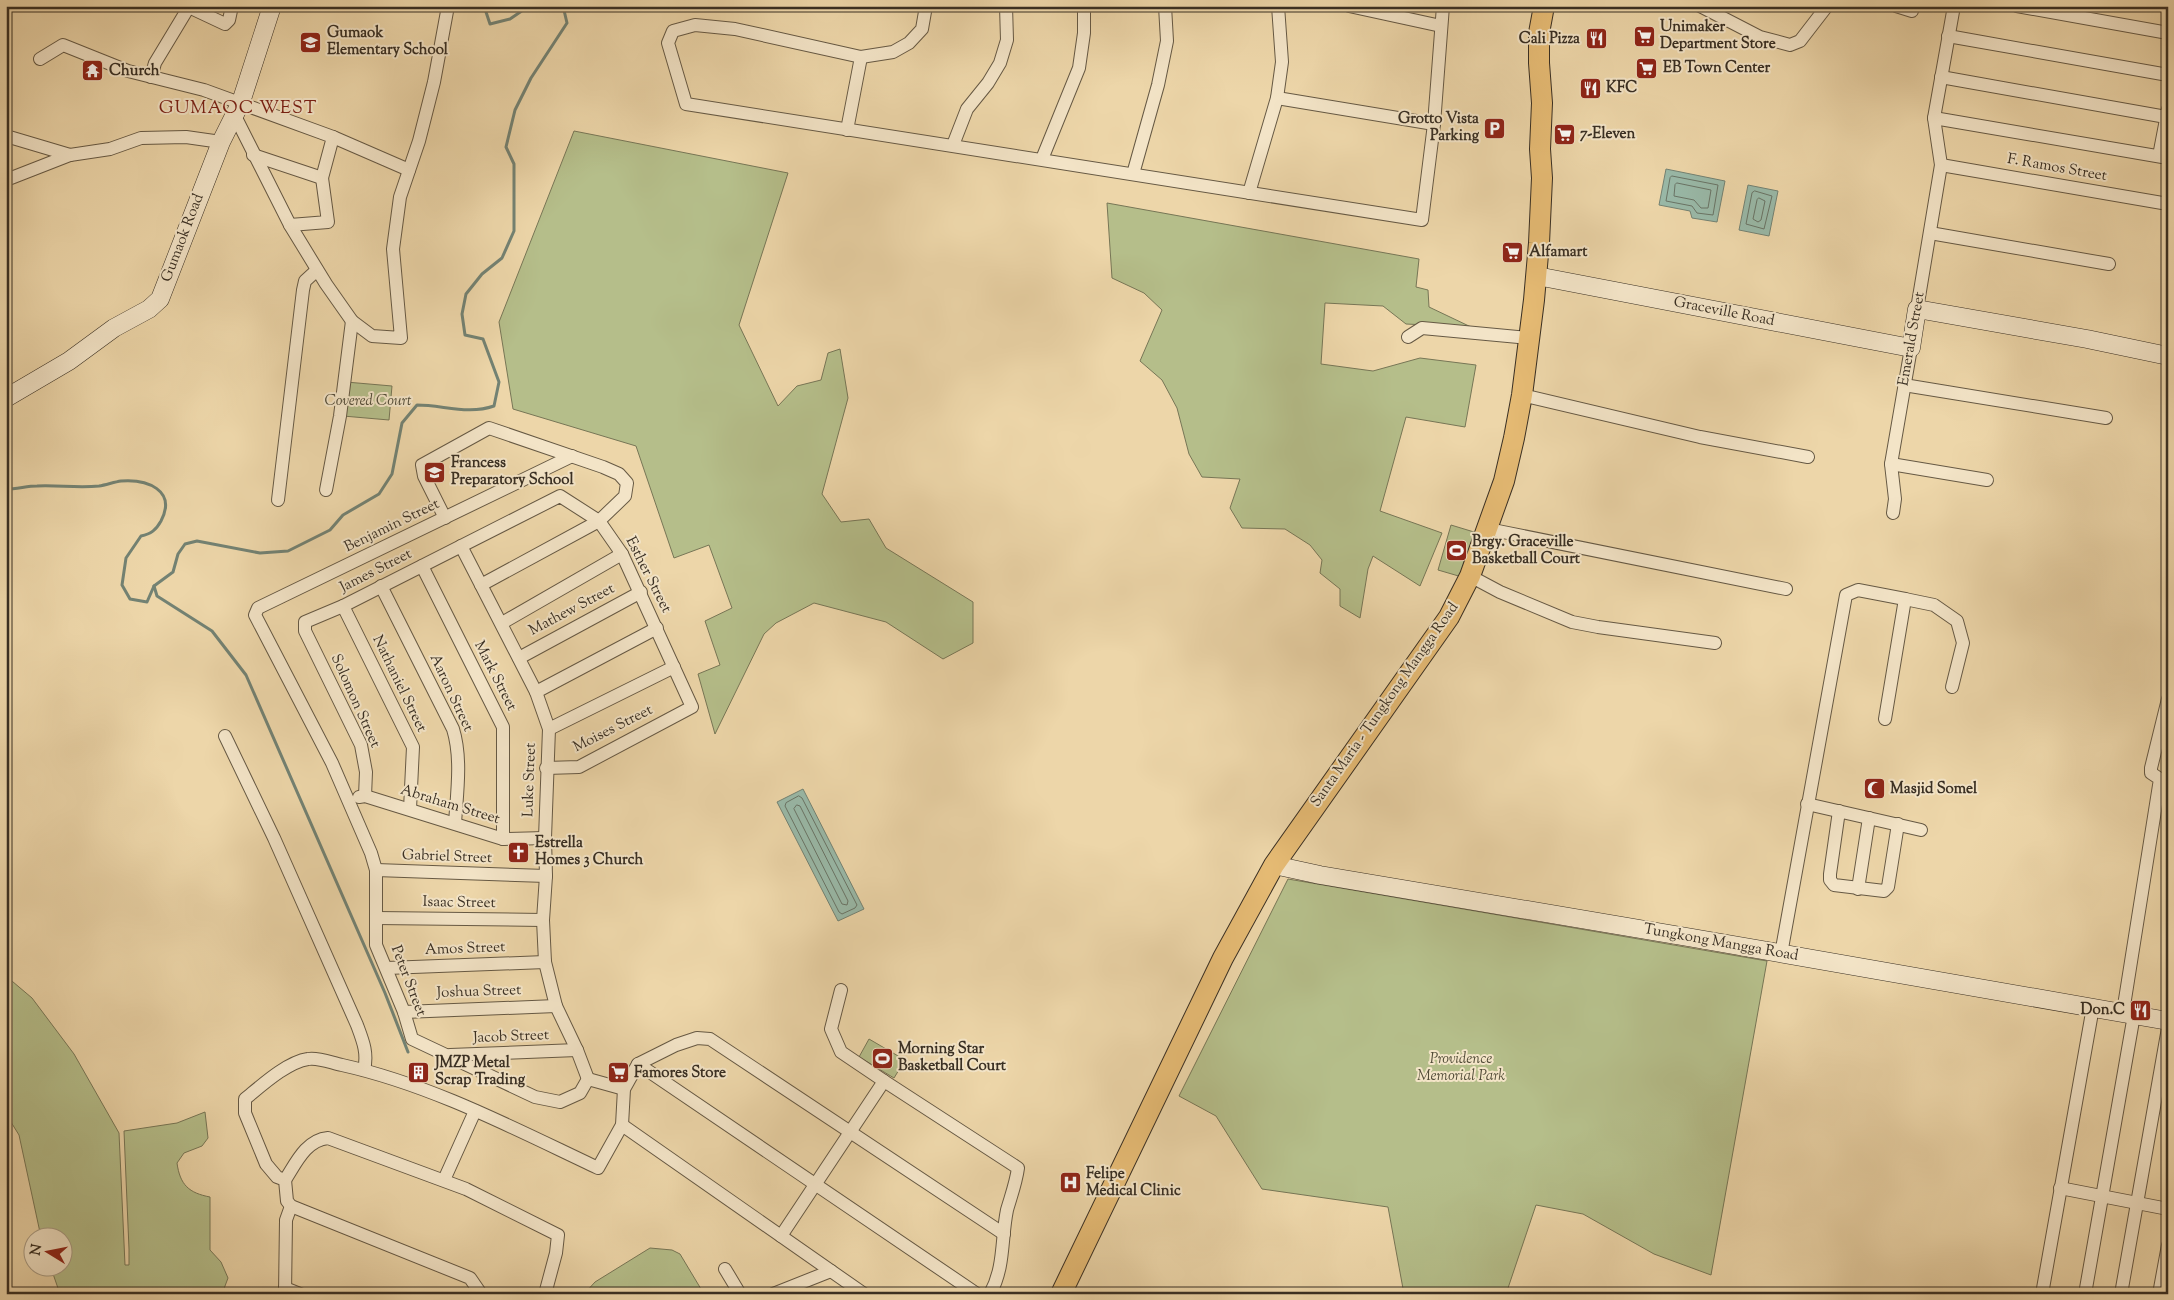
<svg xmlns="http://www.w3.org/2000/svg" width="2174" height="1300" font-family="'Sorts Mill Goudy',serif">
  <rect width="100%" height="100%" fill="#edd6a9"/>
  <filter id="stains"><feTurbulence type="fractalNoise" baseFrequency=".004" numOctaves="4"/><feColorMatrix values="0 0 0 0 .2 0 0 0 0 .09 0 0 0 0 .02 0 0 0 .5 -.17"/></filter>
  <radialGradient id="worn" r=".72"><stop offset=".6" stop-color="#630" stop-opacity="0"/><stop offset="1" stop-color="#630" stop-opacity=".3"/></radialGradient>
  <g fill="#b5be8a" stroke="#777656">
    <path d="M 574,131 L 788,173 L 739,325 L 778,406 L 797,386 L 821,380 L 828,353 L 840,349 L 848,398 L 822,494 L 841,522 L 869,519 L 886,548 L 973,602 L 973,643 L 943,659 L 886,622 L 814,603 L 776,623 L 764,634 L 715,734 L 698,674 L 720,665 L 705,621 L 732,608 L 709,545 L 674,558 L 636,446 L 513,409 L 499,322 Z"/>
    <path d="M 1107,203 L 1419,259 L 1416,287 L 1428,290 L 1429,307 L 1471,327 L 1406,324 L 1383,306 L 1325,303 L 1321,364 L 1373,371 L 1420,358 L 1476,365 L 1465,427 L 1406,417 L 1380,511 L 1442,533 L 1420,586 L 1373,556 L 1368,569 L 1360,618 L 1340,606 L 1340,589 L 1320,573 L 1322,560 L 1310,545 L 1285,529 L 1242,528 L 1230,508 L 1240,479 L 1202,477 L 1189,454 L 1177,408 L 1162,380 L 1140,361 L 1162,310 L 1144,293 L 1112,278 Z"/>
    <path d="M 346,382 L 392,386 L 389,420 L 343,416 Z"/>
    <path d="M 1451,525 L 1474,532 L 1462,577 L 1438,570 Z"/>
    <path d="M 1288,879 L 1767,961 L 1711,1275 L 1654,1254 L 1583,1214 L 1536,1205 L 1506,1294 L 1404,1294 L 1388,1207 L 1262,1189 L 1216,1116 L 1179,1096 Z"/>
    <path d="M 6,976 L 32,998 L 74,1054 L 119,1133 L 125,1265 L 129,1265 L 129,1249 L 124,1131 L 177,1123 L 205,1112 L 208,1138 L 202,1146 L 184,1153 L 177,1163 C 180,1185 189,1193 210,1197 L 210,1250 L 221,1262 L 228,1278 L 222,1294 L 60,1294 L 51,1268 L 62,1268 L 62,1238 L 41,1237 L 19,1135 L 6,1114 Z"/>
    <path d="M 869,1039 L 905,1060 L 894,1078 L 859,1057 Z"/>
    <path d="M 650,1248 L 672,1250 L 680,1254 L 704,1294 L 584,1294 L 595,1282 Z"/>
  </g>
  <g fill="#99b9a8" stroke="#738273">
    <path d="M 1666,169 L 1725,181 L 1717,222 L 1692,218 L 1690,211 L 1659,205 Z"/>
    <path d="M 1748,185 L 1778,191 L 1769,236 L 1739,230 Z"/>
    <path d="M 803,789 L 864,909 L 838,921 L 777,802 Z"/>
  </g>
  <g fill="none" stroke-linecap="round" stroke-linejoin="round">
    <g stroke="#697466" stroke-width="1">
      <path d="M 1672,176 L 1718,185 L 1713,215 L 1697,213 L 1692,206 L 1666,201 L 1670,178 Z"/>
      <path d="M 1677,183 L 1711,190 L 1708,208 L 1701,208 L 1694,200 L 1674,196 L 1675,185 Z"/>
      <path d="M 1755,191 L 1772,196 L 1764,229 L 1746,224 L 1752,193 Z"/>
      <path d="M 1759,198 L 1765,201 L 1761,220 L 1758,222 L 1753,219 L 1757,200 Z"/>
      <path d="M 799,796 L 802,798 L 857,905 L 855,908 L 842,914 L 839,912 L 785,806 L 786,803 Z"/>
      <path d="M 797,805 L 800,806 L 848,901 L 847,905 L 842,904 L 794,809 Z"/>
    </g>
    <g stroke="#738273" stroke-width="3">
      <path d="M 484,6 L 490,24 L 510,19 L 529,6"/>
      <path d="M 6,489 C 17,489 27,486 37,486 C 57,485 78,488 99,486 C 106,485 114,482 121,481 C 147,479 177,490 161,521 C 156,530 151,534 141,536 L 126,558 L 122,585 L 130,599 L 147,602 L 154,586 L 173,572 L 178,554 L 185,544 L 197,541 L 260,553 L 288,551 L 330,530 L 343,515 L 379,494 L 392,474 L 402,423 L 417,405 C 443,405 468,415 494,406 L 499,382 L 483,339 L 465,335 L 462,314 L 466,294 L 482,274 L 502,258 L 514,231 L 514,164 L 506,147 L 515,110 L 531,78 L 567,23 L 563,6"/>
      <path d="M 154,586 L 157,596 L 212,631 L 246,675 L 385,993 L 408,1052"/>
    </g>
    <defs>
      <g id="street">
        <path d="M 926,6 L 922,29 L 909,43 L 893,52 L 861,57 L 735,29 L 695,25 L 673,31 L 668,43 L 686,104 L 1422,220 L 1434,124 L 1443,6"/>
        <path d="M 1349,6 L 1441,26"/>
        <path d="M 1700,6 L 1760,37 L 1790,45 L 1800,41 L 1827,6"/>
        <path d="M 1896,6 L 1912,11"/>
        <path d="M 2017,6 L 2168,33"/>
        <path d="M 1948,36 L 2168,75"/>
        <path d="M 40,59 L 63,45 L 128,71 L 204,90 L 333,137 L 322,178 L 253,155"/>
        <path d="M 151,77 L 155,63 L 187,10 L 191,8 L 225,24 L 229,20 L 232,6"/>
        <path d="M 1941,77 L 2166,117"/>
        <path d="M 1277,98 L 1434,124"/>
        <path d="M 235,116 L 290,225 L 326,284 L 352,321 L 372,336 L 401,338 L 393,249 L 400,197 L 419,141 L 434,82 L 448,6"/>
        <path d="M 1934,118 L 2168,158"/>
        <path d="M 847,130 L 861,57"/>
        <path d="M 6,136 L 70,155"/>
        <path d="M 333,137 L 409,170"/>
        <path d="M 953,145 L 967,109 L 988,83 L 1000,63 L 1007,40 L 1006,6"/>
        <path d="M 2159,156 L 2168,109"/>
        <path d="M 1042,159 L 1079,68 L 1084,33 L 1084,6"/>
        <path d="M 1941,165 L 2168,204"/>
        <path d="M 1133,174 L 1158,85 L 1167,41 L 1165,6"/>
        <path d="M 6,180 L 70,155 L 110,149 L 141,138 L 186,137 L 221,142"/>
        <path d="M 1249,193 L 1277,98 L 1282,62 L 1278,6"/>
        <path d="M 290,225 L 328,222 L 322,178"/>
        <path d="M 1930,233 L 2109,264"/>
        <path d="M 1917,309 L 1941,165 L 1934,118 L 1954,6"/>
        <path d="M 1408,337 L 1422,328 L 1529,338"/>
        <path d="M 1904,385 L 2106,418"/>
        <path d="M 1522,395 L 1700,437 L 1808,457"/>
        <path d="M 572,456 L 258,608 L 255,615 L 332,763 L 371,853 L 376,870 L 376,945 L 404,1012 L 412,1039 L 535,1097 L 560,1102 L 580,1093 L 588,1079"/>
        <path d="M 1891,464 L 1987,480"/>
        <path d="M 326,490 L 340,416 L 352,321"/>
        <path d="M 278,500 L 303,290 L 305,281 L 317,270"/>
        <path d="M 1893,513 L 1895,499 L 1891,464 L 1911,348"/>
        <path d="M 445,518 L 424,476 L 422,465 L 489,428 L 603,467 L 619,474 L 627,483 L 625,496 L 599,521 L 481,585"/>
        <path d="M 1488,529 L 1786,589"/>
        <path d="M 461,546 L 536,692 L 549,729 L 545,838 L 546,876 L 543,920 L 545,962 L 556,1006 L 577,1050 L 588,1079"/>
        <path d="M 422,566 L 503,727 L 503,839"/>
        <path d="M 1470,576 L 1500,592 L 1572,622 L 1598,627 L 1715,643"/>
        <path d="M 381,586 L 453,729 C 462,758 457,793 455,823"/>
        <path d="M 1905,599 L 1934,605 L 1957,621 L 1963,643 L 1952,687"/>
        <path d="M 343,606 L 413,747 L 410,809"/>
        <path d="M 502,623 L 622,554"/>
        <path d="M 519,658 L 641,592"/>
        <path d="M 536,692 L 657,628"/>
        <path d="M 549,729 L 674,667"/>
        <path d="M 225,736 L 274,838 L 357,1025 C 363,1041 368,1053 364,1070"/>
        <path d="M 365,796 L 366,772 L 361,745 L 305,631 L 305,622 L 343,606 L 560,496 L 599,521 L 622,554 L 692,707 L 579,767 L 546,768"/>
        <path d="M 359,797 L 365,796 L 503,839 L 545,838"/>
        <path d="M 1807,804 L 1921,830"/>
        <path d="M 1839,811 L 1830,874 L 1830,880 L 1834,885 L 1884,891 L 1888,887 L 1898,824"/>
        <path d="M 376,870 L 546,876"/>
        <path d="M 1858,889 L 1869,818"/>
        <path d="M 376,918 L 543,920"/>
        <path d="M 1781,954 L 1846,595 L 1858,590 L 1905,599 L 1885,719"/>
        <path d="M 387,968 L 545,962"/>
        <path d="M 404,1012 L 556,1006"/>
        <path d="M 2123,1012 L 2160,779 L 2151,773 L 2151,768 L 2168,699"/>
        <path d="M 450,1055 L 577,1050"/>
        <path d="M 638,1064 L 977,1294"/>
        <path d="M 588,1079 L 624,1089"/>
        <path d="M 884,1081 L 1018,1168 C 1016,1183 1011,1196 1007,1210 C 1001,1239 1005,1267 990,1294"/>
        <path d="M 622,1125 L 864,1294"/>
        <path d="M 285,1180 C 296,1163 306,1140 328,1138 L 466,1189 L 558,1235 L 556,1253 L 545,1294"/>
        <path d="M 444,1180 L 475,1111"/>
        <path d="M 2060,1188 L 2168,1209"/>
        <path d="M 781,1236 L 884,1081 L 841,1052 L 831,1029 L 841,990"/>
        <path d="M 725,1269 L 740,1294"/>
        <path d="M 285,1288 L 300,1294"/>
        <path d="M 285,1294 L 286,1220 L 291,1206"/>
        <path d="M 481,1294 L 470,1278 L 291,1206 L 287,1201 L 285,1180 L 277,1177 L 266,1164 L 245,1113 L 245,1099 C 261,1086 287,1062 308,1059 C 318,1057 332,1063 342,1065 C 432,1085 515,1129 598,1168 L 622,1125 L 624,1089 L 638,1064 L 676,1045 L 697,1038 L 710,1039 L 1004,1234"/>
        <path d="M 773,1294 L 831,1271"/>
        <path d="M 2042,1294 L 2093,1007"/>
        <path d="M 2085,1294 L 2134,1015"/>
        <path d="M 2121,1294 L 2168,1028"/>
        <path d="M 2159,1294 L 2168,1245"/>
      </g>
      <g id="secondary">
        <path d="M 1537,276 L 1911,348 L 1917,309 L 2087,339 L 2168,356"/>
        <path d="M 6,398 L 69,361 L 114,328 L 149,309 L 160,299 L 221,142 L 241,102 L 272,6"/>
        <path d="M 1274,865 L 1320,875 L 1693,938 L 2168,1021"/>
      </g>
      <path id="primary" d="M 1061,1294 L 1223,958 L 1274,865 L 1449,617 L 1470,576 L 1504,481 L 1514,438 L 1522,395 L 1534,300 L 1539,243 L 1542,178 L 1540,149 L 1542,103 L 1539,63 L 1539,33 L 1544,6"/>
    </defs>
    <use href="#street" stroke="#665944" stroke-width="14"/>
    <use href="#secondary" stroke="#392f23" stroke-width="19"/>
    <use href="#primary" stroke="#392f23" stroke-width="22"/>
    <use href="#street" stroke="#f3e4c7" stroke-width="12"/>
    <use href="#secondary" stroke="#f3e4c7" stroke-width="18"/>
    <use href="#primary" stroke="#e6bb74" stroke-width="20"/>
  </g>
  <defs>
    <symbol id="supermarket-square" viewBox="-11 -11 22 22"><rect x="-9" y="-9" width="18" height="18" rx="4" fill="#8f2418" stroke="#f3e4c7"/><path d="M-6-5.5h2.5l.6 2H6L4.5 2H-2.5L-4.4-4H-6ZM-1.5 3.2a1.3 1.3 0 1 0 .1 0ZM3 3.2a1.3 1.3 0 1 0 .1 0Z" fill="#fff"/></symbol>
    <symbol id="restaurant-square" viewBox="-11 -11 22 22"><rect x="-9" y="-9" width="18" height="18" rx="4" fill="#8f2418" stroke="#f3e4c7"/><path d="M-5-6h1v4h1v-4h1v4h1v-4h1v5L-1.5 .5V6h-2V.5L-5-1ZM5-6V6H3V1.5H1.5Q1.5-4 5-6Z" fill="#fff"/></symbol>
    <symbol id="school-square" viewBox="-11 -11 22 22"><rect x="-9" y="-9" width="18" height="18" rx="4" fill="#8f2418" stroke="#f3e4c7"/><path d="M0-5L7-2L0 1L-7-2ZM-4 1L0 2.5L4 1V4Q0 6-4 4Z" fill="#fff"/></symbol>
    <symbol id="temple-square" viewBox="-11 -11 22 22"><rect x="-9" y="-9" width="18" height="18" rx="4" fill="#8f2418" stroke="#f3e4c7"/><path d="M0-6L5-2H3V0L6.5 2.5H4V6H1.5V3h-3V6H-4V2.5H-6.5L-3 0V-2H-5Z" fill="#fff"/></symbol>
    <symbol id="parking-square" viewBox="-11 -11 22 22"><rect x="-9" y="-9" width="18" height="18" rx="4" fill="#8f2418" stroke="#f3e4c7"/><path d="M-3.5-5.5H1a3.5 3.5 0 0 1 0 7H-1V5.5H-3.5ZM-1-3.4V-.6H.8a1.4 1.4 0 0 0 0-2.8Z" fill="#fff"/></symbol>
    <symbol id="stadium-square" viewBox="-11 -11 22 22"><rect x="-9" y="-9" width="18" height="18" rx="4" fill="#8f2418" stroke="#f3e4c7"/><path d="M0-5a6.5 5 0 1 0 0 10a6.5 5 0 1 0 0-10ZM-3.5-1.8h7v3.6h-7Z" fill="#fff"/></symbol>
    <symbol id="mosque-square" viewBox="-11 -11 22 22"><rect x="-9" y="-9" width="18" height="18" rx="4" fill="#8f2418" stroke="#f3e4c7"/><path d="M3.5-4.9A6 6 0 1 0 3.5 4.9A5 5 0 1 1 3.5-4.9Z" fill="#fff"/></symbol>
    <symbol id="church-square" viewBox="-11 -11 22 22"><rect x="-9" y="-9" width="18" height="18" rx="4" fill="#8f2418" stroke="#f3e4c7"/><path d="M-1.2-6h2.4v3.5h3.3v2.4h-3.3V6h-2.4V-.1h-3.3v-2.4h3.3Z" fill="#fff"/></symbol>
    <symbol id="building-square" viewBox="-11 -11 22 22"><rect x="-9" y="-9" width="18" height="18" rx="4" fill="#8f2418" stroke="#f3e4c7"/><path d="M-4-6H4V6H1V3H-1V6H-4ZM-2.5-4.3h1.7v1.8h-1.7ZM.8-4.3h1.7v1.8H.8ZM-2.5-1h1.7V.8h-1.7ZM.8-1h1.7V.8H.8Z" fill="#fff"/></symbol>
    <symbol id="hospital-square" viewBox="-11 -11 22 22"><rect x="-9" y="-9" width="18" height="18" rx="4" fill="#8f2418" stroke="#f3e4c7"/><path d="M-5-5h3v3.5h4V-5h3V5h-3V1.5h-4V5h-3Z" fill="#fff"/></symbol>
  </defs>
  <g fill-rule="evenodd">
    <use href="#supermarket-square" x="1632" y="24" width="25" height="25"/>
    <use href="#restaurant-square" x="1584" y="26" width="25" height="25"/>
    <use href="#school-square" x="298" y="30" width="25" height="25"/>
    <use href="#supermarket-square" x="1634" y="56" width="25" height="25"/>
    <use href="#temple-square" x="80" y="58" width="25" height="25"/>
    <use href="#restaurant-square" x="1578" y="76" width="25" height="25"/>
    <use href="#parking-square" x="1482" y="116" width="25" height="25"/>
    <use href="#supermarket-square" x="1552" y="122" width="25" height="25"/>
    <use href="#supermarket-square" x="1500" y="240" width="25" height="25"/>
    <use href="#school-square" x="422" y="460" width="25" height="25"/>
    <use href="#stadium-square" x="1444" y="538" width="25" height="25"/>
    <use href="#mosque-square" x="1862" y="776" width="25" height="25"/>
    <use href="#church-square" x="506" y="840" width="25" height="25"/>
    <use href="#restaurant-square" x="2128" y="998" width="25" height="25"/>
    <use href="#stadium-square" x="870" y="1046" width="25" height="25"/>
    <use href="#building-square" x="406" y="1060" width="25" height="25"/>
    <use href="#supermarket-square" x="606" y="1060" width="25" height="25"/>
    <use href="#hospital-square" x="1058" y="1170" width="25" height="25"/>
  </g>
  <g text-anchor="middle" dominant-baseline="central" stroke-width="4" stroke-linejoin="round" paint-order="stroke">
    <g font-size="15" font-weight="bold" fill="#392f23" stroke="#f3e4c7" text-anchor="start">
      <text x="1660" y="27">Unimaker<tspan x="1660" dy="17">Department Store</tspan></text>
      <text x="327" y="33">Gumaok<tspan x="327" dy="17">Elementary School</tspan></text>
      <text x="1580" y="39" text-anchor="end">Cali Pizza</text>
      <text x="1663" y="68">EB Town Center</text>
      <text x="109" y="71">Church</text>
      <text x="1606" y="88">KFC</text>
      <text x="1479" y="119" text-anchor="end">Grotto Vista<tspan x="1479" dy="17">Parking</tspan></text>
      <text x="1580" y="134">7-Eleven</text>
      <text x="1529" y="252">Alfamart</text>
      <text x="451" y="463">Francess<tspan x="451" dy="17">Preparatory School</tspan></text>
      <text x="1472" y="542">Brgy. Graceville<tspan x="1472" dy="17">Basketball Court</tspan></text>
      <text x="1890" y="789">Masjid Somel</text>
      <text x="535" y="843">Estrella<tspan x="535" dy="17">Homes 3 Church</tspan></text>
      <text x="2125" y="1010" text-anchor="end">Don.C</text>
      <text x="898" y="1049">Morning Star<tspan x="898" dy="17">Basketball Court</tspan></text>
      <text x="435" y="1063">JMZP Metal<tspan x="435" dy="17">Scrap Trading</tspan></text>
      <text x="634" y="1073">Famores Store</text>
      <text x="1086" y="1174">Felipe<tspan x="1086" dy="17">Medical Clinic</tspan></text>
    </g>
    <g font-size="15" fill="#392f23" stroke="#f3e4c7">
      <text transform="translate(2057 168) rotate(10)">F. Ramos Street</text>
      <text transform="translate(183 238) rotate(-69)">Gumaok Road</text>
      <text transform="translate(1724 312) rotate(11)">Graceville Road</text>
      <text transform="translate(1912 339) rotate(-80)">Emerald Street</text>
      <text transform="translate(392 526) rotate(-26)">Benjamin Street</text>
      <text transform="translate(376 571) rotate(-27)">James Street</text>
      <text transform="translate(648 575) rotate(63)">Esther Street</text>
      <text transform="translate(572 610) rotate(-28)">Mathew Street</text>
      <text transform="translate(495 676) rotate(63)">Mark Street</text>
      <text transform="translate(399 684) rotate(64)">Nathaniel Street</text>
      <text transform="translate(451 693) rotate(65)">Aaron Street</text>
      <text transform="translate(355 701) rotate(66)">Solomon Street</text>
      <text transform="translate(1385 705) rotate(-55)">Santa Maria - Tungkong Mangga Road</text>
      <text transform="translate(613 729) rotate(-27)">Moises Street</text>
      <text transform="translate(530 780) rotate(-88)">Luke Street</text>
      <text transform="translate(450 805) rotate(17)">Abraham Street</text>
      <text transform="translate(447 857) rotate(2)">Gabriel Street</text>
      <text transform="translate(459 903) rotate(1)">Isaac Street</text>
      <text transform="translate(1721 943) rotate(10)">Tungkong Mangga Road</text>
      <text transform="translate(465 949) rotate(-2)">Amos Street</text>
      <text transform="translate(408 981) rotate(69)">Peter Street</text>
      <text transform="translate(479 992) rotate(-2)">Joshua Street</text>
      <text transform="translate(511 1037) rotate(-2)">Jacob Street</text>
    </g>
    <g font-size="15" font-style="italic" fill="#524c38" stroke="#f3e4c7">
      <text x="368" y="401">Covered Court</text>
      <text x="1461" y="1059">Providence<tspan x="1461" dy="17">Memorial Park</tspan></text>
    </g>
    <g font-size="18" letter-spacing="1" fill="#7a1f14" stroke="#f3e4c7">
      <text x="238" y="109">GUMAOC WEST</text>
    </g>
  </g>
  <rect width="2174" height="1300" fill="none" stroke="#edd6a9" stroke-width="25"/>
  <rect x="8" y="8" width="2159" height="1285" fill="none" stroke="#392f23" stroke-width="2.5"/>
  <rect x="12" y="12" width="2149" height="1275" fill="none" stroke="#392f23"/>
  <g transform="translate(48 1252) rotate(280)"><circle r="24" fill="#f3e4c7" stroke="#a99c85"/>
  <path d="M0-4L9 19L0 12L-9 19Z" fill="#8f2418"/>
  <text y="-8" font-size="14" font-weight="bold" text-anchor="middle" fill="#392f23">N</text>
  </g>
  <rect width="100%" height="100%" filter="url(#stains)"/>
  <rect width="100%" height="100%" fill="url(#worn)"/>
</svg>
